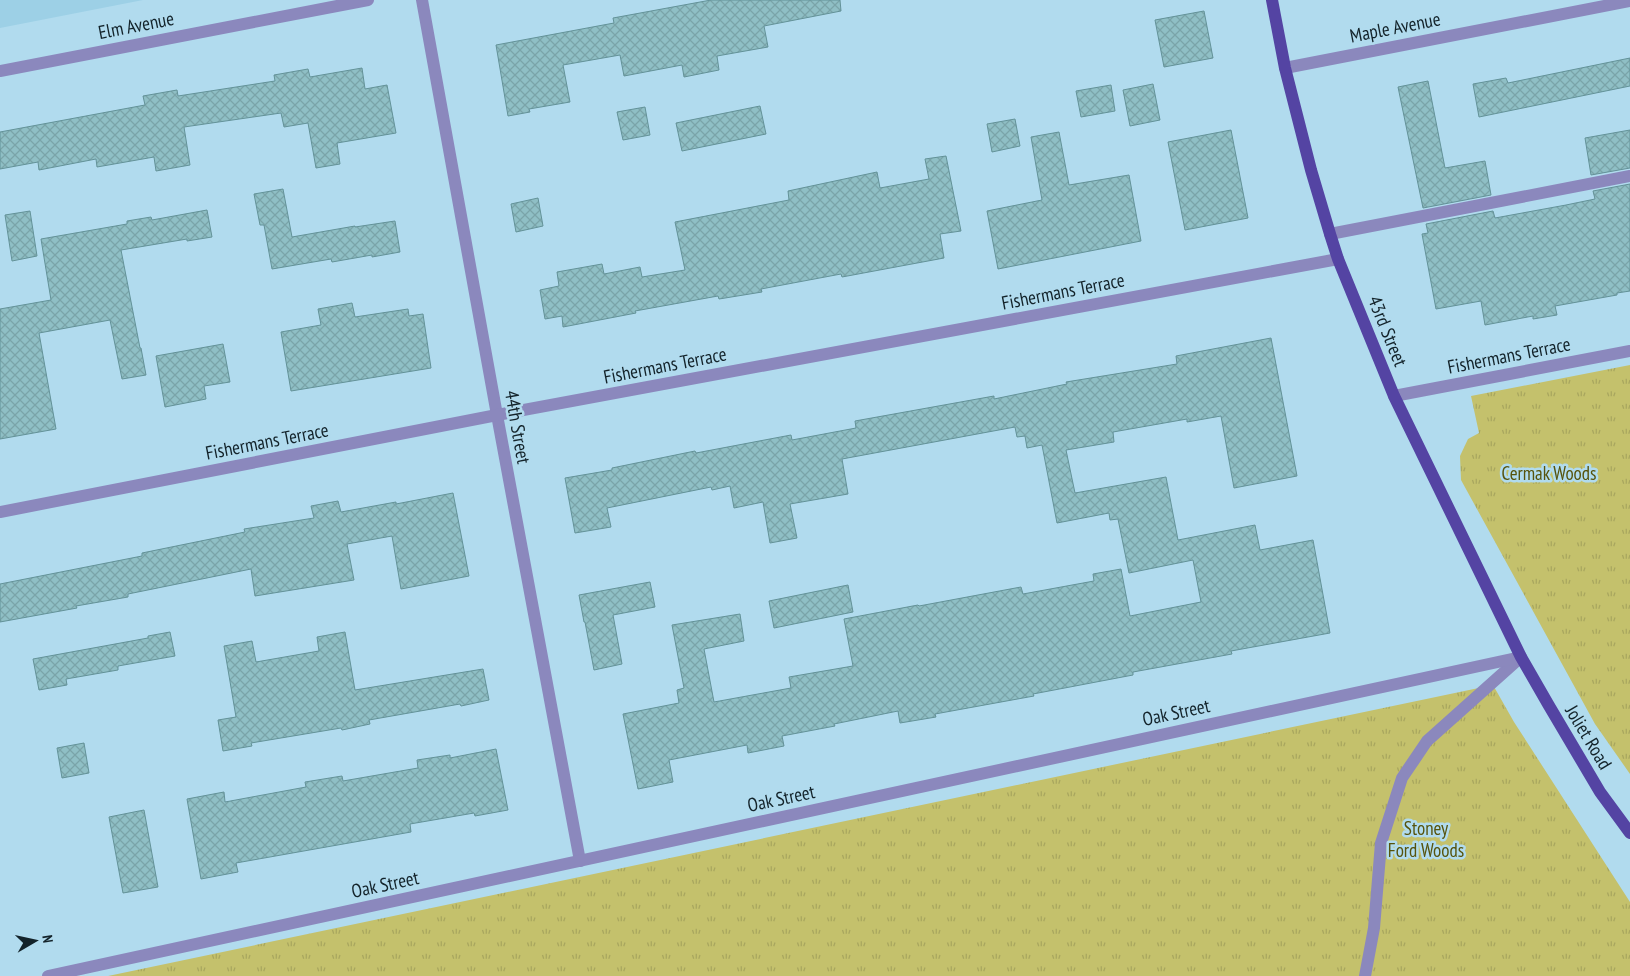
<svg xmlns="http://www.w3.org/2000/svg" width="1630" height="976" font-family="'PT Sans Narrow',sans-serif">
  <defs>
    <pattern id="park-tufts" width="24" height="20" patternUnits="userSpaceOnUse" patternTransform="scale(1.25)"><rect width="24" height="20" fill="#c4c16c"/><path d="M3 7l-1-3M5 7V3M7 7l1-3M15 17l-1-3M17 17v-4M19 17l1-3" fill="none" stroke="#a8a65e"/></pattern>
    <pattern id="building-cross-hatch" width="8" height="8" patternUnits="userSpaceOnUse" patternTransform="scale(1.25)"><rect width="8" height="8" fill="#8fbfc5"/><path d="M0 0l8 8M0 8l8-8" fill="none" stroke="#7aa4a9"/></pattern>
  </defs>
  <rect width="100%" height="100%" fill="#b1dbee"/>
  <path fill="#9dd0e6" d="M 0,0 L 143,0 L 0,28 Z"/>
  <g fill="url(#park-tufts)">
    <path d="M 1630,365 L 1630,774 L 1595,724 L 1461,480 L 1460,456 L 1468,439 L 1479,433 L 1471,396 Z"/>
    <path d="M 1493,685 L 1514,722 L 1630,902 L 1630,976 L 108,976 Z"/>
  </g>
  <g fill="url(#building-cross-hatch)" stroke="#639298">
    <path d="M 711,0 L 840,0 L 841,11 L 764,26 L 768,47 L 717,56 L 719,70 L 684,77 L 682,65 L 624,76 L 620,55 L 563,65 L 570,102 L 529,109 L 530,112 L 508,116 L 496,45 L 614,23 L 613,18 Z"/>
    <path d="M 1204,11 L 1213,58 L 1164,67 L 1155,20 Z"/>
    <path d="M 1630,58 L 1630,86 L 1479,117 L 1473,84 L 1506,78 L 1508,83 Z"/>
    <path d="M 362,68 L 365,89 L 387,85 L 396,133 L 337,143 L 340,164 L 316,168 L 308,123 L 284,127 L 281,113 L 184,127 L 190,165 L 156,171 L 154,157 L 97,167 L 96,159 L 39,170 L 38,162 L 0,169 L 0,132 L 145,105 L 143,96 L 177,90 L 178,96 L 275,81 L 274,75 L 308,69 L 310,77 Z"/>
    <path d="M 1428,81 L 1445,168 L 1485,161 L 1491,195 L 1423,208 L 1398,87 Z"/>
    <path d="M 1153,84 L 1160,120 L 1130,126 L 1123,90 Z"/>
    <path d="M 1111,85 L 1115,111 L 1081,117 L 1076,91 Z"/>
    <path d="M 760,106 L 766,134 L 682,151 L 676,123 Z"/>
    <path d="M 645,107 L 650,135 L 623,140 L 617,112 Z"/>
    <path d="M 1015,119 L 1020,146 L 992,152 L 987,124 Z"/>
    <path d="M 1231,130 L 1248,218 L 1185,230 L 1168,142 Z"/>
    <path d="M 1630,130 L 1630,168 L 1591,175 L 1585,138 Z"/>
    <path d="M 1059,132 L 1069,185 L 1129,175 L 1141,241 L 998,269 L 987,211 L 1042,200 L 1031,137 Z"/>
    <path d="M 946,156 L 961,231 L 940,234 L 944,258 L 842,277 L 841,274 L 761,289 L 762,292 L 719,299 L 718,296 L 635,311 L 636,313 L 563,327 L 562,316 L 545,319 L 540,290 L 559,286 L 557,272 L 602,264 L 604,274 L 640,267 L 642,277 L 685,270 L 675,222 L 789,200 L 788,191 L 877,172 L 880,188 L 929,179 L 925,159 Z"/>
    <path d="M 1630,184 L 1630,291 L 1617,293 L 1617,295 L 1555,306 L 1557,315 L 1533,319 L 1533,316 L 1485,325 L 1481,301 L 1436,309 L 1422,234 L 1428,233 L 1426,224 L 1493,211 L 1495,218 L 1566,205 L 1595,199 L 1593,191 Z"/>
    <path d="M 283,189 L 292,237 L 355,226 L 355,227 L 395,221 L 400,252 L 372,257 L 372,255 L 332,262 L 331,259 L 272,269 L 264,225 L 260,225 L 254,194 Z"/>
    <path d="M 538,198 L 543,226 L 516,232 L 511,204 Z"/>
    <path d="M 207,210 L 212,237 L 187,241 L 187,239 L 121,250 L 140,348 L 141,348 L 146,375 L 122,379 L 110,320 L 39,333 L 56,429 L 0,439 L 0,309 L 51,300 L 41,239 L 127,224 L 127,221 L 151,217 L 152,220 Z"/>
    <path d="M 30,211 L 37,256 L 12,261 L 5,215 Z"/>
    <path d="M 352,303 L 355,317 L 408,309 L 409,316 L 423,314 L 431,368 L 291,391 L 281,332 L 321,325 L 318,309 Z"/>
    <path d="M 1271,338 L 1297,476 L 1234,488 L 1221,416 L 1187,422 L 1187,419 L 1113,432 L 1114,442 L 1066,450 L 1075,493 L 1166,477 L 1178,540 L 1255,525 L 1260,550 L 1313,540 L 1330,633 L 1231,651 L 1232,654 L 1133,672 L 1133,675 L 1033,694 L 1034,696 L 935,714 L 936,717 L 900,723 L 898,711 L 834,724 L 835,726 L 782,736 L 784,746 L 748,753 L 747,745 L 669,760 L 673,782 L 638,789 L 623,714 L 679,703 L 677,690 L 684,688 L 672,625 L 740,614 L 744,641 L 704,649 L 714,702 L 791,688 L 789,677 L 853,666 L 844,619 L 918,605 L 919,606 L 1021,587 L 1023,594 L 1094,581 L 1093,574 L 1121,569 L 1130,616 L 1201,602 L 1193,560 L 1129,573 L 1118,519 L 1110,520 L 1109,513 L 1057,523 L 1042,445 L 1027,448 L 1025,436 L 1017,437 L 1015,427 L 842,459 L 848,494 L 790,504 L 797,538 L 770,543 L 763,502 L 734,508 L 730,486 L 712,490 L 711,487 L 607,508 L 611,527 L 575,533 L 565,478 L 612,470 L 612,468 L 695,451 L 696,453 L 791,435 L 792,440 L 856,428 L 855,421 L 994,396 L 994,399 L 1067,384 L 1066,382 L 1177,364 L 1176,356 Z"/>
    <path d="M 223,344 L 230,382 L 204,386 L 206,399 L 165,407 L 156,356 Z"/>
    <path d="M 453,493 L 469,576 L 401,589 L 392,536 L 347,544 L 354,580 L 255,596 L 251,569 L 128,594 L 128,597 L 76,606 L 77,608 L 0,622 L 0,584 L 142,556 L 142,553 L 245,532 L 244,529 L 314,518 L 311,506 L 338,501 L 341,512 L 396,502 L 396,504 Z"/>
    <path d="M 650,582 L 655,607 L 613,615 L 622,664 L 594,670 L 585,622 L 584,622 L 579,595 Z"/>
    <path d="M 848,585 L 853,612 L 774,628 L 769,601 Z"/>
    <path d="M 170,632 L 175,656 L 118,666 L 118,670 L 66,679 L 67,685 L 39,690 L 33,659 L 148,638 L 148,636 Z"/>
    <path d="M 345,632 L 355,690 L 483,669 L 489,700 L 461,706 L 460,704 L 369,720 L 370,724 L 342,730 L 341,728 L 251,743 L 252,746 L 223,751 L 218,720 L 236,717 L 224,646 L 252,641 L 256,662 L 319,651 L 317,637 Z"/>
    <path d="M 84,743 L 89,773 L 62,778 L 57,748 Z"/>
    <path d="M 496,749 L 508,810 L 475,816 L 474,813 L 410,824 L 411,832 L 236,863 L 238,872 L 201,879 L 187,799 L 224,792 L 225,802 L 306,787 L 305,782 L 342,776 L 343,781 L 418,768 L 417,760 L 450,755 L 450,758 Z"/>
    <path d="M 144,810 L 158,887 L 123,893 L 109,817 Z"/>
  </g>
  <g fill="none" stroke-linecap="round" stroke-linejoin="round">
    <g stroke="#8b88bd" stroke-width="12">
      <path d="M 1330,234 L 1630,176"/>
      <path d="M 1365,976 L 1374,928 L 1381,843 L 1402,778 L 1427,741 L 1521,657"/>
    </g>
    <g stroke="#8b88bd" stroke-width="12">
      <path d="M 422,0 L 497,415 L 580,861"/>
      <path d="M 1285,68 L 1630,1"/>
      <path d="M 0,71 L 368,0"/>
      <path d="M 1394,396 L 1630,351"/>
      <path d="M 0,512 L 497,415 L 1338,259"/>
      <path d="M 48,976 L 1521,657"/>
    </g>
    <path stroke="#5444a3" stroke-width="12" d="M 1272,0 L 1285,68 L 1311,170 L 1330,234 L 1338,259 L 1394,396 L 1521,657 L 1548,704 L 1600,792 L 1630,833"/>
  </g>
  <g text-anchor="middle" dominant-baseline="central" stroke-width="5" stroke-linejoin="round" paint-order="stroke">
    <g font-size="19" fill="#13232a" stroke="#b1dbee">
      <text transform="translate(136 25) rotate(-11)">Elm Avenue</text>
      <text transform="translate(1395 27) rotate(-11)">Maple Avenue</text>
      <text transform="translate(1063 291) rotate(-11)">Fishermans Terrace</text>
      <text transform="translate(1388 331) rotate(68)">43rd Street</text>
      <text transform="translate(1509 355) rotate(-11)">Fishermans Terrace</text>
      <text transform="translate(665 365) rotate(-11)">Fishermans Terrace</text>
      <text transform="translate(518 427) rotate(80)">44th Street</text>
      <text transform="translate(267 441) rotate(-11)">Fishermans Terrace</text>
      <text transform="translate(1176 712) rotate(-12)">Oak Street</text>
      <text transform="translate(1589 737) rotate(59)">Joliet Road</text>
      <text transform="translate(781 798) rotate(-12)">Oak Street</text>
      <text transform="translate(385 884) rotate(-12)">Oak Street</text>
    </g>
    <g font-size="19" fill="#56530c" stroke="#b1dbee">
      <text x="1549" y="473">Cermak Woods</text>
      <text x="1426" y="828">Stoney<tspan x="1426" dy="22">Ford Woods</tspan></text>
    </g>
  </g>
  <g transform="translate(35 941) rotate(81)" stroke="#b1dbee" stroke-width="4" paint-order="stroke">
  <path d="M0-4L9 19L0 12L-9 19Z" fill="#13232a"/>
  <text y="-8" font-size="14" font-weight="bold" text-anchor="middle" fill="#13232a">N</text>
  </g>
</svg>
